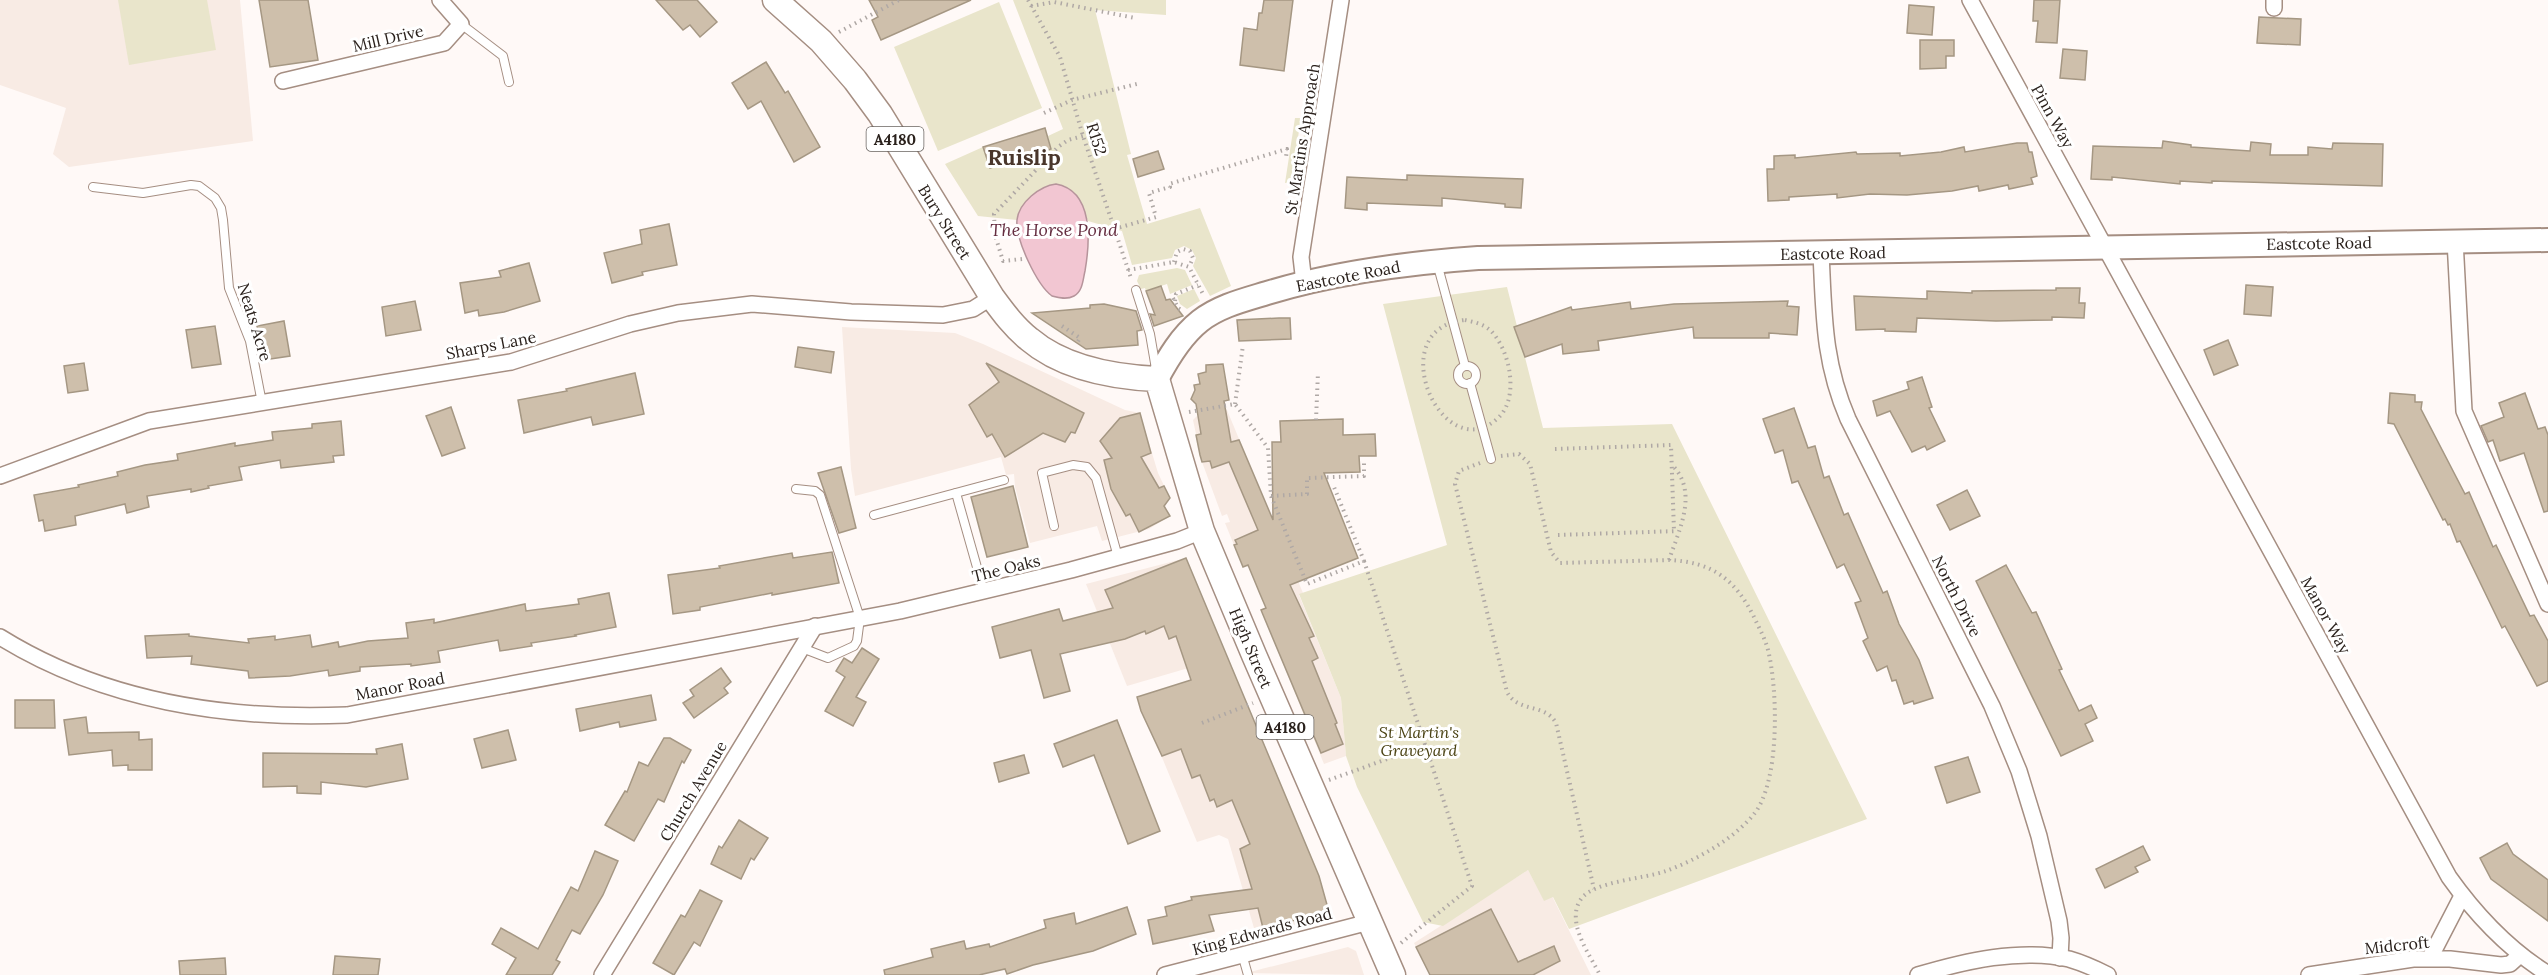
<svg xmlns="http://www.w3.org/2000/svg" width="2548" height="975" font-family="Lora,serif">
  <rect width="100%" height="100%" fill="#fff9f7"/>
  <g fill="#f8ebe4">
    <path d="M 0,0 L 240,0 L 253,141 L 69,167 L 53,154 L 66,108 L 0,85 Z"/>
    <path d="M 842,327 L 955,333 L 983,344 L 1125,410 L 1140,413 L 1158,473 L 1170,498 L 1165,507 L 1170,516 L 1149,529 L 1102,541 L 1097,526 L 1030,543 L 1015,487 L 1014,474 L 1006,475 L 1001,457 L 855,496 L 851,469 Z"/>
    <path d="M 1227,410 L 1303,593 L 1299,595 L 1341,698 L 1346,756 L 1324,764 L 1261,610 L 1266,608 L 1248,565 L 1243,567 L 1225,523 L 1230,522 L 1227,514 L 1222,516 L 1202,462 L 1193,420 L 1197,416 Z"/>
    <path d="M 1186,558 L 1226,657 L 1127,686 L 1086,584 Z"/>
    <path d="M 1230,668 L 1319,876 L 1329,912 L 1311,918 L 1311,920 L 1256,935 L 1228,839 L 1219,835 L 1197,842 L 1137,697 Z"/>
    <path d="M 1528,870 L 1544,900 L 1552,896 L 1591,975 L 1430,975 L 1414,943 Z"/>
    <path d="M 1348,947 L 1356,951 L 1364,975 L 1246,973 Z"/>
  </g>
  <g fill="#e9e5cb">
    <path d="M 118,0 L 207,0 L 216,50 L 129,65 Z"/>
    <path d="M 1013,0 L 1166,0 L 1166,15 L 1095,10 L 1131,154 L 1127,155 L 1147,224 L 1200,208 L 1231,286 L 1210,296 L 1193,266 L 1196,258 L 1192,250 L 1184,246 L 1175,250 L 1172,258 L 1132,265 L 1122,231 L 1088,221 L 1079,199 L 1020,212 L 1017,220 L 978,216 L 945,164 L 983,147 L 990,168 L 1051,149 L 1048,136 L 1063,129 Z"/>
    <path d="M 999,2 L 1042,108 L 938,151 L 894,47 Z"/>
    <path d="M 1295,118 L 1301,118 L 1291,182 L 1285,183 Z"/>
    <path d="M 1306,122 L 1312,123 L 1304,173 L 1298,172 Z"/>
    <path d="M 1177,268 L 1185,270 L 1192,285 L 1170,294 L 1167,284 L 1146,291 L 1145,288 L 1141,289 L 1137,281 L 1139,275 Z"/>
    <path d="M 1507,287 L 1543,428 L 1672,424 L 1867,819 L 1569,929 L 1553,897 L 1544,901 L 1528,870 L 1443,926 L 1423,922 L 1357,787 L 1346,756 L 1341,698 L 1299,594 L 1447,545 L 1383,304 Z"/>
    <path d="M 1194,289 L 1200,301 L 1187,309 L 1180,304 L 1177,296 Z"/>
  </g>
  <path fill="#f2c6d2" stroke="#b6949b" stroke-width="1.5" d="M 1056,184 C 1094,191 1090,242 1085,271 C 1083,279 1083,291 1074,296 C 1067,300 1059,298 1052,296 C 1037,285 1015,239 1017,220 C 1019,202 1040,186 1056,184 Z"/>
  <g fill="#cebfab" stroke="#a59783" stroke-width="1.5">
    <path d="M 259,0 L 308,0 L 318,60 L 270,67 Z"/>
    <path d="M 656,0 L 697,0 L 717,22 L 700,37 L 690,25 L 683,30 Z"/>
    <path d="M 869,0 L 971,0 L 881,40 L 872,20 L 878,17 Z"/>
    <path d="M 1264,0 L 1293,0 L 1284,71 L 1240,65 L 1244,28 L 1257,30 L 1259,13 L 1262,13 Z"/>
    <path d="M 2034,0 L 2060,0 L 2057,43 L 2036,42 L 2038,21 L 2033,21 Z"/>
    <path d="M 1909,5 L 1934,7 L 1932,35 L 1907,33 Z"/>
    <path d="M 2259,17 L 2301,19 L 2300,45 L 2257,43 Z"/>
    <path d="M 1920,40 L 1954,40 L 1954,56 L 1946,56 L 1946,68 L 1920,69 Z"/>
    <path d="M 2063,49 L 2087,51 L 2085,80 L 2060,78 Z"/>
    <path d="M 766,62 L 785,93 L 788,91 L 820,147 L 794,162 L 761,101 L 748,109 L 732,83 Z"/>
    <path d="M 1045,128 L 1051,149 L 990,168 L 983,147 Z"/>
    <path d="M 2163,141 L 2191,145 L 2191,147 L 2250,151 L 2251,142 L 2271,144 L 2270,155 L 2308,155 L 2308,147 L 2332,149 L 2333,143 L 2383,144 L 2382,186 L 2212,181 L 2212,183 L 2180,181 L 2180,184 L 2112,177 L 2112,180 L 2091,179 L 2093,146 L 2162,148 Z"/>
    <path d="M 2017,143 L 2027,143 L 2029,152 L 2032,152 L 2037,176 L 2031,178 L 2033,184 L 2009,189 L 2008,185 L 1979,191 L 1978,186 L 1952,191 L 1907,195 L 1870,194 L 1837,198 L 1837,194 L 1789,197 L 1789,200 L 1768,201 L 1767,169 L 1774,169 L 1774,156 L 1795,155 L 1795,158 L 1856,152 L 1857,154 L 1900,153 L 1900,156 L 1941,152 L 1964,147 L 1965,152 Z"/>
    <path d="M 1158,151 L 1164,169 L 1138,177 L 1133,159 Z"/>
    <path d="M 1407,175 L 1523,179 L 1521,208 L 1505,207 L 1505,204 L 1442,198 L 1442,206 L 1367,203 L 1367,210 L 1345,208 L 1347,177 L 1407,180 Z"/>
    <path d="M 669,224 L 677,265 L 642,272 L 643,275 L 612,283 L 604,253 L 642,244 L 640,230 Z"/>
    <path d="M 529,263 L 540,301 L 504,312 L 479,316 L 478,310 L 465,313 L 460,283 L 501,277 L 499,271 Z"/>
    <path d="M 2246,285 L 2273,287 L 2271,316 L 2244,314 Z"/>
    <path d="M 1161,286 L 1166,300 L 1170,299 L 1183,316 L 1154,326 L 1150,314 L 1155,315 L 1146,291 Z"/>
    <path d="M 2056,288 L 2080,288 L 2079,303 L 2085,303 L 2084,318 L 2052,317 L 2052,320 L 1996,321 L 1917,318 L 1916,332 L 1885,331 L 1885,329 L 1856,330 L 1854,296 L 1927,299 L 1927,291 L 1972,293 L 1972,291 L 2056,290 Z"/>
    <path d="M 415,301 L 421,330 L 386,336 L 382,307 Z"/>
    <path d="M 1788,301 L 1787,306 L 1799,307 L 1797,335 L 1769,333 L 1769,338 L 1694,338 L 1693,327 L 1598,341 L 1599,350 L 1563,354 L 1562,344 L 1525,357 L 1514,327 L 1571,307 L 1572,310 L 1630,302 L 1631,309 L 1674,304 Z"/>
    <path d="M 1104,304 L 1136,311 L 1142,330 L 1137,331 L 1138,345 L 1086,349 L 1032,313 L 1090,308 L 1090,305 Z"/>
    <path d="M 1279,318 L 1290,318 L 1291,339 L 1239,341 L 1237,320 Z"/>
    <path d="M 284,321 L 290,356 L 264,360 L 257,326 Z"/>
    <path d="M 215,326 L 221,364 L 192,368 L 186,330 Z"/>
    <path d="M 2228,340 L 2238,365 L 2214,375 L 2204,350 Z"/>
    <path d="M 798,347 L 834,352 L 831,373 L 795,367 Z"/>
    <path d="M 84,363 L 88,390 L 68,393 L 64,366 Z"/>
    <path d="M 986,363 L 1084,413 L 1075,433 L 1071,432 L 1065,442 L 1043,433 L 1005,457 L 992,434 L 987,437 L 969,405 L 999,382 Z"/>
    <path d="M 1223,364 L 1229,400 L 1224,401 L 1231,442 L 1239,440 L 1273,520 L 1272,442 L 1281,442 L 1280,421 L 1343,419 L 1343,435 L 1375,434 L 1376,456 L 1359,456 L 1360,472 L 1324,473 L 1358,558 L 1290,585 L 1314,636 L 1309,638 L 1318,658 L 1312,661 L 1337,723 L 1335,724 L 1343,744 L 1321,753 L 1261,610 L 1266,608 L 1260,594 L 1248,565 L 1243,567 L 1234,545 L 1237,544 L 1235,540 L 1258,530 L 1229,462 L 1212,468 L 1210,461 L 1202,462 L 1200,455 L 1196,435 L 1201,434 L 1196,404 L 1191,399 L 1195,390 L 1194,385 L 1200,384 L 1198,374 L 1206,372 L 1206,365 Z"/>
    <path d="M 635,373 L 644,414 L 593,425 L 591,417 L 524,433 L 518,400 L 567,391 L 566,389 Z"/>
    <path d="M 1922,377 L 1932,407 L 1929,408 L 1945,441 L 1927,450 L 1925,446 L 1912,452 L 1890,411 L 1877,416 L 1873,401 L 1909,389 L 1907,382 Z"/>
    <path d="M 2390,393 L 2415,395 L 2415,402 L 2422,402 L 2421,409 L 2465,494 L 2469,492 L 2493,547 L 2496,545 L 2530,616 L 2534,615 L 2548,641 L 2548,681 L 2537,686 L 2505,626 L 2502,628 L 2460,541 L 2457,542 L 2450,524 L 2448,525 L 2445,519 L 2443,520 L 2394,424 L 2388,423 Z"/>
    <path d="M 2525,393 L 2538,429 L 2545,427 L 2548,435 L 2548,511 L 2544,512 L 2524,453 L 2500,461 L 2493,440 L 2488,442 L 2481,426 L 2504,417 L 2499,403 Z"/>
    <path d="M 451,407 L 465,448 L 442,456 L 426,416 Z"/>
    <path d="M 1794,408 L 1808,448 L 1815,446 L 1824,478 L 1829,476 L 1844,515 L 1848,513 L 1883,593 L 1887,591 L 1899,624 L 1919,660 L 1933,698 L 1914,704 L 1913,701 L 1904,704 L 1896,680 L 1892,681 L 1887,666 L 1877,671 L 1863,641 L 1868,638 L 1855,603 L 1861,601 L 1844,564 L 1837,568 L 1798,481 L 1792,483 L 1783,450 L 1775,453 L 1763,419 Z"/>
    <path d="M 1140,413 L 1151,453 L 1141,457 L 1159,488 L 1164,486 L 1170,498 L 1164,506 L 1170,516 L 1139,532 L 1130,514 L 1126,516 L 1111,489 L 1104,460 L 1112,458 L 1100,441 L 1120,418 Z"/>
    <path d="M 341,421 L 344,455 L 333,456 L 334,462 L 281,468 L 280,460 L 239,467 L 242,480 L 208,486 L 209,488 L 191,492 L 191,489 L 147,496 L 149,507 L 127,513 L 125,504 L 75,516 L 76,525 L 45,531 L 43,520 L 39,521 L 34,495 L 79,487 L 78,485 L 118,476 L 117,472 L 145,465 L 178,460 L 177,454 L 235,443 L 235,446 L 273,440 L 272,432 L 312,428 L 312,424 Z"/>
    <path d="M 841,467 L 856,528 L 839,533 L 818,473 Z"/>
    <path d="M 1013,486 L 1028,547 L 987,557 L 971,497 Z"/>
    <path d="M 1967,490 L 1980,516 L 1950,530 L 1937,505 Z"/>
    <path d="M 832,552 L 839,583 L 772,595 L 772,593 L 700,607 L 700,610 L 673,614 L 668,575 L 720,568 L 719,566 L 792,553 L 793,558 Z"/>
    <path d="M 1186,558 L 1319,876 L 1329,912 L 1263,928 L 1258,908 L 1209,915 L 1214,931 L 1153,944 L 1148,920 L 1167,916 L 1165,907 L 1192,900 L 1191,897 L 1252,889 L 1240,849 L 1250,844 L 1232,800 L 1217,807 L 1214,799 L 1210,801 L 1200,775 L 1192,778 L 1181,749 L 1162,756 L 1141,711 L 1137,697 L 1191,680 L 1176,636 L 1169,639 L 1164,626 L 1146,634 L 1145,631 L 1125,639 L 1060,654 L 1070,691 L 1044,698 L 1031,650 L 1000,658 L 992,627 L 1059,609 L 1063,621 L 1113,608 L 1105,590 Z"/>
    <path d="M 2006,565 L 2032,613 L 2036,612 L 2062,669 L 2059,670 L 2079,711 L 2091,705 L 2097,718 L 2085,724 L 2093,741 L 2061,756 L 1976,581 Z"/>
    <path d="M 609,593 L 616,627 L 575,635 L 576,636 L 531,643 L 532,646 L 500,651 L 498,640 L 438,651 L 440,662 L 411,666 L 411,664 L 360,667 L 360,671 L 329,676 L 328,670 L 290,676 L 249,678 L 248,671 L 191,664 L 192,656 L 147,658 L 145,636 L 189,634 L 189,636 L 249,643 L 248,639 L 275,636 L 275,640 L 310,635 L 312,647 L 338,642 L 339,647 L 368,641 L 408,638 L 406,623 L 434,619 L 434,623 L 525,604 L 526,611 L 579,604 L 578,599 Z"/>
    <path d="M 862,648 L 879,659 L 856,697 L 866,702 L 853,726 L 825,711 L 845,677 L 836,671 L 844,658 L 852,663 Z"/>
    <path d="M 721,668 L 731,682 L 724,688 L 728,693 L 694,718 L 683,703 L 694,696 L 690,690 Z"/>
    <path d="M 651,695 L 656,720 L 620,727 L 619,722 L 580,731 L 576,709 Z"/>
    <path d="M 15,700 L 54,700 L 55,728 L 15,728 Z"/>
    <path d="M 86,717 L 88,733 L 139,732 L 139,740 L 152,739 L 152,770 L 128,770 L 128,765 L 113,766 L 112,750 L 69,755 L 64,720 Z"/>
    <path d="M 1117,720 L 1160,831 L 1128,844 L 1094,755 L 1063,767 L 1054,744 Z"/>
    <path d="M 508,730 L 516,760 L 482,768 L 474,739 Z"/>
    <path d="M 664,738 L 670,738 L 691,750 L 684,763 L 682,761 L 664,802 L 658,799 L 634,841 L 605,825 L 625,791 L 627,792 L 639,762 L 648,766 Z"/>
    <path d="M 402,744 L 408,779 L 366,787 L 321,782 L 321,794 L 297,793 L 297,786 L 263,787 L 263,753 L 377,754 L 376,749 Z"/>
    <path d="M 1024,755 L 1029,773 L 999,782 L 994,763 Z"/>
    <path d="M 1968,757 L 1980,792 L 1947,803 L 1935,767 Z"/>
    <path d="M 739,820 L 768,838 L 754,860 L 751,858 L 741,879 L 711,864 L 719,846 L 722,848 Z"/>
    <path d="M 2507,843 L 2513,854 L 2548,880 L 2548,921 L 2491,879 L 2480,858 Z"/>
    <path d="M 2143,846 L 2150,860 L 2135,867 L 2138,872 L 2105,888 L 2096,869 Z"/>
    <path d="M 595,851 L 618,861 L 603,895 L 580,934 L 572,930 L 556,960 L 560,962 L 552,975 L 506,975 L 516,958 L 492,944 L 501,928 L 538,949 L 571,887 L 578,891 Z"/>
    <path d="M 700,890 L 722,901 L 700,946 L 694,942 L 674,975 L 653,963 L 681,915 L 685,917 Z"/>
    <path d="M 1127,907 L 1136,934 L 1093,951 L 1033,965 L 1007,974 L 1005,969 L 979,975 L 885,975 L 884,970 L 933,957 L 931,949 L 964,941 L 966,949 L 989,944 L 990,947 L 1046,928 L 1044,920 L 1074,913 L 1076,924 Z"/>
    <path d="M 1491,909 L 1518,962 L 1554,946 L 1560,961 L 1533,975 L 1430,975 L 1416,947 Z"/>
    <path d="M 335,956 L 380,959 L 378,975 L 333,975 Z"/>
    <path d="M 225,958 L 226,975 L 180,975 L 179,961 Z"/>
  </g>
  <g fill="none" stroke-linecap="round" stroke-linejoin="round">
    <defs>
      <g id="lane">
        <path d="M 461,24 L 503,56 L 509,82"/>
        <path d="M 93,187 L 143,193 L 191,185 L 199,186 L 215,198 L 221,208 L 223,220 L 229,288 L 250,341 L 262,403"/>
        <path d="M 1437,263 L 1465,366"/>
        <path d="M 1136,290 L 1150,334 L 1156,369"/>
        <circle cx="1467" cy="375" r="9"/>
        <path d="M 1470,383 L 1491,459"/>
        <path d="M 796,489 L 815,491 L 820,495 L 860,618 L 857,641 L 854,646 L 828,658 L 802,648"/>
        <path d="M 956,493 L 984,592"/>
        <path d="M 874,515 L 1004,480"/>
        <path d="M 1054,526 L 1042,473 L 1073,465 L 1087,467 L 1096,478 L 1118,557"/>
        <path d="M 1242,954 L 1248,975"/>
      </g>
      <g id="street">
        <path d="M 1970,0 L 2449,877 C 2476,915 2508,949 2548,974"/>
        <path d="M 2274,0 L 2274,8"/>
        <path d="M 283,81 L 444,43 L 461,24 L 440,0"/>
        <path d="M 2455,240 L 2464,411 L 2548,604"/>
        <path d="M 1821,253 C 1824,314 1823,361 1848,419 L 1992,706 L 2019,771 L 2039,836 L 2059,921 L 2061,938 L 2060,958"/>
        <path d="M 1304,283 L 1301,257 L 1341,0"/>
        <path d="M 0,476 L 149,421 L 511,362 L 630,324 L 678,313 L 752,304 L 851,312 L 943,315 L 973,309 L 992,297"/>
        <path d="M 0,637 C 103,701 227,720 347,715 L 900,611 L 1071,570 L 1177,541 L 1202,531"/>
        <path d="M 2430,958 L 2462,896"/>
        <path d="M 602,975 L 815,626"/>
        <path d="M 1165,975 L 1369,922"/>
        <path d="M 1918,975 C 1965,961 2020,948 2069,959 C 2083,963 2096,969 2108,975"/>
        <path d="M 2309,975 L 2413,959 L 2450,959 L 2501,965 L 2510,964 L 2520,955"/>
      </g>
      <path id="secondary" d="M 1157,379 C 1168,358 1181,336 1200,321 C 1219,306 1244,300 1267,293 C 1336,272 1407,263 1478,258 L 2548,240"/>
      <path id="primary" d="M 775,0 L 821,41 L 855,80 L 880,114 L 992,297 C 1003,312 1014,327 1029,339 C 1063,368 1113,377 1157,379 L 1202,531 L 1254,655 L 1393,975"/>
    </defs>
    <use href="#lane" stroke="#a58e82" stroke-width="10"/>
    <use href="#street" stroke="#a58e82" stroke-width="18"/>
    <use href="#secondary" stroke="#a58e82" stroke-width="26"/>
    <use href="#primary" stroke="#a58e82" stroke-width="27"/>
    <g stroke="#afa8a5" stroke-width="4" stroke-dasharray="1.5 4.5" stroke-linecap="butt">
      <path d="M 1028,0 L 1060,57 L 1083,136 L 1131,278"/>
      <path d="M 1031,6 L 1054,2 L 1135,18"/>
      <path d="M 839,32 L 899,0"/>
      <path d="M 1044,113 L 1072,100 L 1141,83"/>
      <path d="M 1114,229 L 1156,217 L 1149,193 L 1170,187 L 1169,184 L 1287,149 L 1286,157"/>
      <path d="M 1022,259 L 1003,261 L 995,235 L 994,214 L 1058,147 L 1068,140 L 1083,136"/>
      <path d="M 1174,262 L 1177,252 L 1183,249 L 1190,251 L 1193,258 L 1189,267"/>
      <path d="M 1128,270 L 1174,262 L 1189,267 L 1204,296"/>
      <path d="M 1173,298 L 1178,308 L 1183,311"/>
      <path d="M 1175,301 L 1176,294 L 1198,285"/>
      <path d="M 1465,320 C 1474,322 1483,324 1490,330 C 1510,349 1520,398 1498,418 C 1442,470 1380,328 1465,320 Z"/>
      <path d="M 1062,326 L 1080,338 L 1077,343"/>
      <path d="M 1235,404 L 1243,345"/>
      <path d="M 1189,412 L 1235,404 L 1268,448 L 1271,496 L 1307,584 L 1364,561 L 1334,487"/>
      <path d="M 1316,420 L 1318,372"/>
      <path d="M 1555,449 L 1671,445 L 1674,531"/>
      <path d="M 1501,456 L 1519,454 L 1530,464 L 1551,552 L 1560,563 L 1669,560 C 1712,562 1735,579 1754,617 C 1759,628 1765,638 1768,650 C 1778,690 1780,782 1754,814 C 1733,840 1696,860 1666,871 C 1644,879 1594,881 1581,899 C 1565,922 1590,955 1600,975"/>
      <path d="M 1480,463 L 1459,471 L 1455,484 L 1507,692 C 1518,713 1545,703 1556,723 L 1594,889"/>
      <path d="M 1271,496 L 1307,494 L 1307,478 L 1364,476 L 1364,460"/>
      <path d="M 1558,535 L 1678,531"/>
      <path d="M 1669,560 C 1679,530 1699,492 1672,465"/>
      <path d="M 1364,561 L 1472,886 L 1401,943"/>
      <path d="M 1202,723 L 1253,703"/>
      <path d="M 1329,780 L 1426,745"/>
    </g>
    <use href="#lane" stroke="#fff" stroke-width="8"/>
    <use href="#street" stroke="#fff" stroke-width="15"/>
    <use href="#secondary" stroke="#fff" stroke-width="22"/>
    <use href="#primary" stroke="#fff" stroke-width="24"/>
  </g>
  <g text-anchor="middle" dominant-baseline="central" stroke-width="6" stroke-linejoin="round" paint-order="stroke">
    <g fill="#fff" stroke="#6a6460" stroke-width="1.5">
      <rect x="866.5" y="127" width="57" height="24" rx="4.5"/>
      <rect x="1256.5" y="715" width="57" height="24" rx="4.5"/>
    </g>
    <g font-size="15" font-weight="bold" fill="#2a211c">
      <text x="895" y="139">A4180</text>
      <text x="1285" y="727">A4180</text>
    </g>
    <g font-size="16" fill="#2a211c" stroke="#fff">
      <text transform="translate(388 38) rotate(-13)">Mill Drive</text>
      <text transform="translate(2053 116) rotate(61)">Pinn Way</text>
      <text transform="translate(1097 139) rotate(72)">R152</text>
      <text transform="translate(1302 139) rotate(-81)">St Martins Approach</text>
      <text transform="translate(945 222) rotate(58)">Bury Street</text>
      <text transform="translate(2319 243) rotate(-1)">Eastcote Road</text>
      <text transform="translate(1833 253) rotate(-1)">Eastcote Road</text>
      <text transform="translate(1348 276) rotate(-11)">Eastcote Road</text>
      <text transform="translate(255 322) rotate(73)">Neats Acre</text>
      <text transform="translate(491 345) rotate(-11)">Sharps Lane</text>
      <text transform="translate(1006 568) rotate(-14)">The Oaks</text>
      <text transform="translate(1957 596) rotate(63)">North Drive</text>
      <text transform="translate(2326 615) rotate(61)">Manor Way</text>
      <text transform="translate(1251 648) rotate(67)">High Street</text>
      <text transform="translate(400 686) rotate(-11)">Manor Road</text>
      <text transform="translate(693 791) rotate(-59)">Church Avenue</text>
      <text transform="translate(1262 931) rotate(-15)">King Edwards Road</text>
      <text transform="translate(2397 945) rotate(-6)">Midcroft</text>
    </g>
    <g font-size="16" font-style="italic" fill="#4a4213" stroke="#fff">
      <text x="1419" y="732">St Martin's<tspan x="1419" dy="18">Graveyard</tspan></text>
    </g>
    <g font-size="18" font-style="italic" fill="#652e41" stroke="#fff">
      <text x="1054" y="229">The Horse Pond</text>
    </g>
    <g font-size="22" font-weight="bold" fill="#49362b" stroke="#fff">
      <text x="1024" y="157">Ruislip</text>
    </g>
  </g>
</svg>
